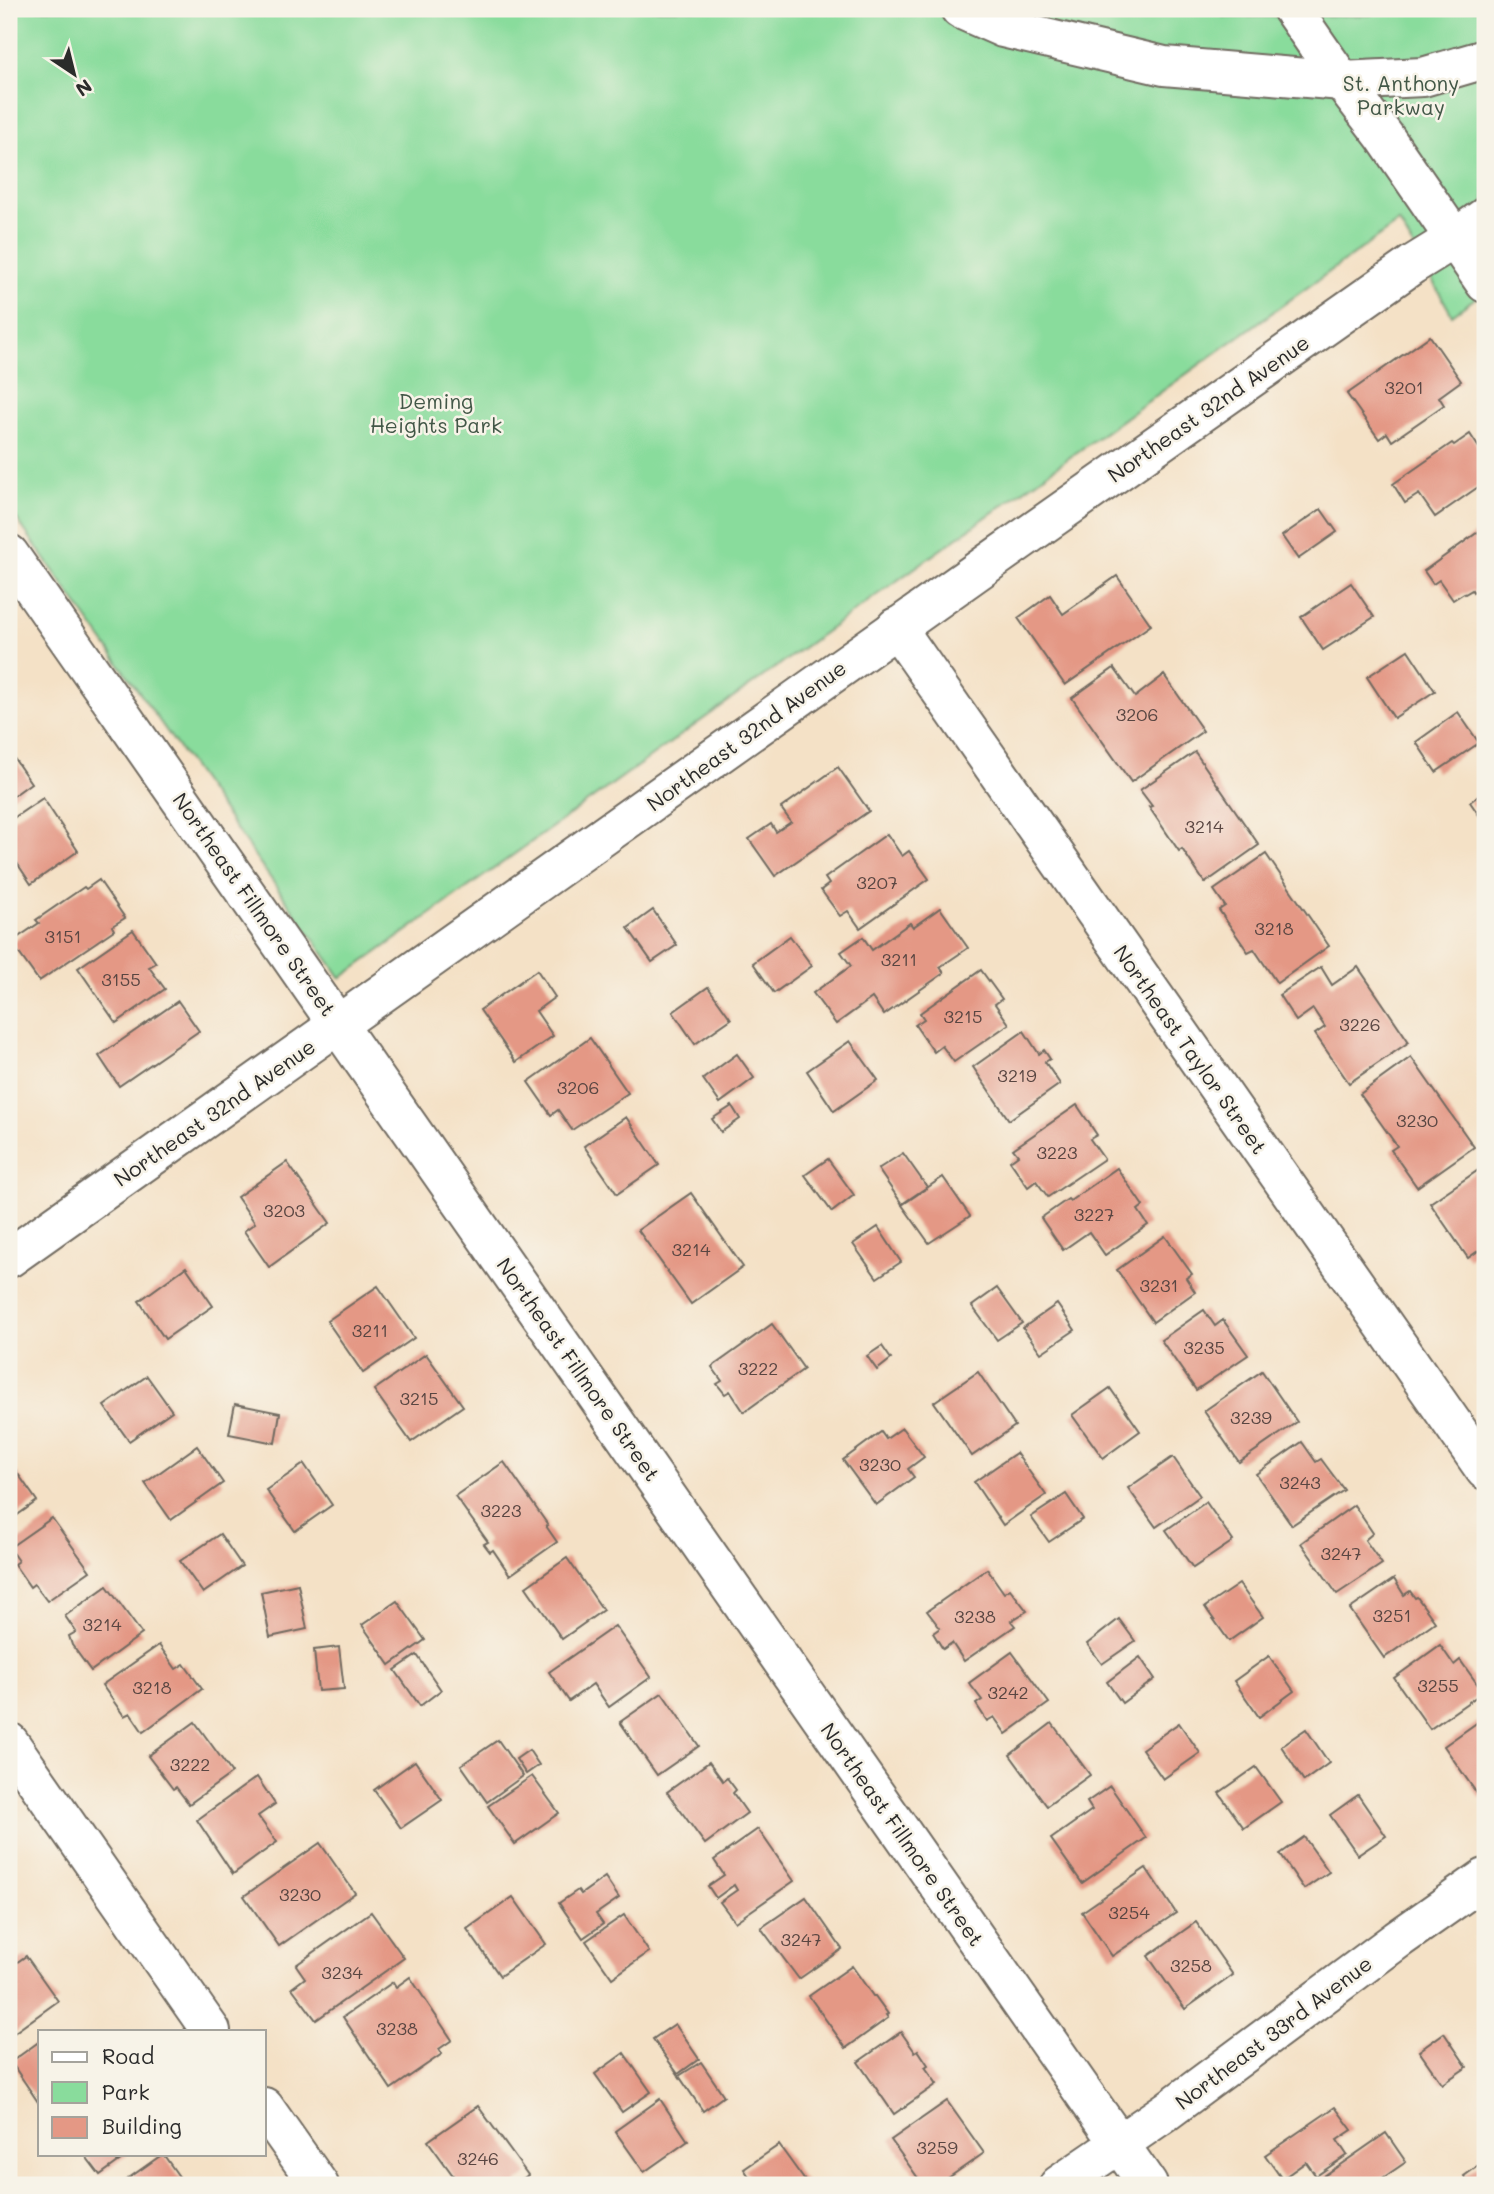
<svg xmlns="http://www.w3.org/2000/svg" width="1494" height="2194" font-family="Mali,sans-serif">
  <rect width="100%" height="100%" fill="#f7f3e8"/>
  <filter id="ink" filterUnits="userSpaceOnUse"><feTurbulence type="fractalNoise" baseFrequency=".0143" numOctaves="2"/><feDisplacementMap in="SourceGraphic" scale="14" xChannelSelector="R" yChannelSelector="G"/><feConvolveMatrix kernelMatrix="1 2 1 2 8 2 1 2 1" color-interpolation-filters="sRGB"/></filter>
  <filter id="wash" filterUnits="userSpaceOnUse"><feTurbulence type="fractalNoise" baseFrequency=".00686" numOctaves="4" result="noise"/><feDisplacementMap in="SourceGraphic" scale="28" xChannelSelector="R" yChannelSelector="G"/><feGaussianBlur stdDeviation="1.57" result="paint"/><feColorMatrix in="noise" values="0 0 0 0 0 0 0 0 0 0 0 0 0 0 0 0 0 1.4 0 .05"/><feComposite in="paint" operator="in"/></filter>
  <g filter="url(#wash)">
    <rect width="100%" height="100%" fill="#f4e1c6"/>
    <path fill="#89dc9c" stroke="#5a8464" stroke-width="2" d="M 9,9 L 1218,9 L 1224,17 L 1370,15 L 1379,9 L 1485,9 L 1485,291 L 1452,315 L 1399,222 L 341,978 L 9,508 Z"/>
    <g id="blocks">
      <g fill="#e49885">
        <path d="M 1430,336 L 1461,381 L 1439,397 L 1444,405 L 1392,441 L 1387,433 L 1379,439 L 1347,394 Z"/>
        <path d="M 1470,434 L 1485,457 L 1485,478 L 1479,482 L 1481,485 L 1435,517 L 1419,494 L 1405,503 L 1393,484 L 1452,443 L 1454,445 Z"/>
        <path d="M 1321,509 L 1337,532 L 1298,559 L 1282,536 Z"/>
        <path d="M 1478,532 L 1485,541 L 1485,584 L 1473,592 L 1472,590 L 1465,594 L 1464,593 L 1453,600 L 1439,580 L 1433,584 L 1424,571 Z"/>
        <path d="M 1117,576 L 1151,625 L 1065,685 L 1018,618 L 1050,595 L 1063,614 Z"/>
        <path d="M 1351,583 L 1374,617 L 1323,650 L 1301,617 Z"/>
        <path d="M 1408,650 L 1435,691 L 1394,718 L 1367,677 Z"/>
        <path d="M 1114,668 L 1135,697 L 1164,675 L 1203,731 L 1131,782 L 1072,698 Z"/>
        <path d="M 1458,712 L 1479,743 L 1436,772 L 1416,742 Z"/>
        <path d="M 9,751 L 31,783 L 9,799 Z"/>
        <path d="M 1195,752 L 1259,845 L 1205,883 L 1182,849 L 1179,851 L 1149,807 L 1152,806 L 1140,790 Z"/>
        <path d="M 838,767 L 869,811 L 775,876 L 749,839 L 771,824 L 776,832 L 791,822 L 781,808 Z"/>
        <path d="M 1485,791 L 1485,824 L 1470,802 Z"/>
        <path d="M 43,798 L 78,851 L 31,884 L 9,851 L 9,821 Z"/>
        <path d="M 887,834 L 902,856 L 909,851 L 929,879 L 860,928 L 848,911 L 840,916 L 821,890 L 829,884 L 825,878 Z"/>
        <path d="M 1266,854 L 1329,946 L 1277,983 L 1254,949 L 1248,952 L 1219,910 L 1225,906 L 1214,890 Z"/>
        <path d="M 99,880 L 125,918 L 112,926 L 114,930 L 39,981 L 11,942 L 39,923 L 36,920 L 84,887 L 86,889 Z"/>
        <path d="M 940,908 L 968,948 L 940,967 L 944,973 L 884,1015 L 872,998 L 836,1024 L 813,993 L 851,966 L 841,952 L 863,937 L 872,950 L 910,923 L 913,927 Z"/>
        <path d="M 653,910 L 677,945 L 652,962 L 628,928 Z"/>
        <path d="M 133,930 L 156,963 L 149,967 L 165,989 L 116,1023 L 78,968 Z"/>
        <path d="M 790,936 L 812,966 L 774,993 L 753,963 Z"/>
        <path d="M 1321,967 L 1332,985 L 1358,967 L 1409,1042 L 1349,1083 L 1315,1034 L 1325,1027 L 1313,1009 L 1296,1021 L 1279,995 Z"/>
        <path d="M 537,970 L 555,997 L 536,1011 L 553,1036 L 516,1062 L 480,1010 Z"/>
        <path d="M 981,970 L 1002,999 L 995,1004 L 1009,1024 L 954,1062 L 942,1046 L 934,1052 L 915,1025 L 924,1019 L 920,1013 Z"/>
        <path d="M 708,987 L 731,1019 L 695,1044 L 673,1012 Z"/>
        <path d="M 178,1001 L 199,1031 L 119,1086 L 99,1056 Z"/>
        <path d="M 1024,1031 L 1039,1054 L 1044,1050 L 1050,1059 L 1045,1062 L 1060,1084 L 1009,1120 L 973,1067 Z"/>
        <path d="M 590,1038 L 628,1093 L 572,1130 L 558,1110 L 551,1115 L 528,1082 Z"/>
        <path d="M 850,1041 L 878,1080 L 834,1111 L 807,1071 Z"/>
        <path d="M 737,1054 L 754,1078 L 720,1103 L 703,1079 Z"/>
        <path d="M 1411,1057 L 1474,1147 L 1417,1187 L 1391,1150 L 1397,1146 L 1360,1094 Z"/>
        <path d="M 1077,1105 L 1097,1135 L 1090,1139 L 1104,1159 L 1048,1197 L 1036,1181 L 1028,1187 L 1010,1161 L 1018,1155 L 1013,1149 Z"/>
        <path d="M 732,1106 L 740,1119 L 721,1132 L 712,1119 Z"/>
        <path d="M 626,1117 L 659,1165 L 617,1194 L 584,1146 Z"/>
        <path d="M 903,1153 L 927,1187 L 902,1204 L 878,1169 Z"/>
        <path d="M 828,1159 L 854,1195 L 832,1212 L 805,1175 Z"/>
        <path d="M 287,1162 L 330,1223 L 269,1267 L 244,1231 L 255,1223 L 237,1197 Z"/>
        <path d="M 1117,1168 L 1143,1206 L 1138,1210 L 1148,1225 L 1105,1255 L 1089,1232 L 1063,1250 L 1041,1218 L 1068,1199 L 1070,1201 Z"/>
        <path d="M 1480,1169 L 1485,1176 L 1485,1246 L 1468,1258 L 1430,1203 Z"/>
        <path d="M 943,1177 L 970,1216 L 929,1243 L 902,1205 Z"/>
        <path d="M 691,1193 L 743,1267 L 691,1304 L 638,1230 Z"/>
        <path d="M 878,1227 L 901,1262 L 877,1278 L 853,1244 Z"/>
        <path d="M 1165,1236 L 1192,1274 L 1186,1278 L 1195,1292 L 1153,1322 L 1117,1270 Z"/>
        <path d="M 186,1267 L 213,1306 L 165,1339 L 139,1301 Z"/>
        <path d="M 378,1286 L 414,1338 L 363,1373 L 327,1321 Z"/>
        <path d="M 997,1288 L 1022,1323 L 997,1340 L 972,1306 Z"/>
        <path d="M 1057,1304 L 1075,1330 L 1041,1353 L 1023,1328 Z"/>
        <path d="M 1204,1310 L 1215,1326 L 1223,1320 L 1248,1355 L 1196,1390 L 1161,1340 Z"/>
        <path d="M 772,1324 L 804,1369 L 744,1412 L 730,1391 L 725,1394 L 717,1384 L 722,1381 L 712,1367 Z"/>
        <path d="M 882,1346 L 891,1359 L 877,1370 L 867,1356 Z"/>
        <path d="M 426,1354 L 463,1406 L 411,1442 L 374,1390 Z"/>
        <path d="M 1262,1371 L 1297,1422 L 1239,1462 L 1204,1411 Z"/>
        <path d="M 978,1372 L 1015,1426 L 972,1456 L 934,1402 Z"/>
        <path d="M 147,1376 L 172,1411 L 129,1441 L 104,1406 Z"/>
        <path d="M 1110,1388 L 1140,1431 L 1103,1458 L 1072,1415 Z"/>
        <path d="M 235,1404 L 280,1413 L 275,1443 L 229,1434 Z"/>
        <path d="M 902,1428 L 924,1457 L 908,1469 L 914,1477 L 876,1505 L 843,1460 L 881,1432 L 886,1439 Z"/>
        <path d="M 1302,1442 L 1316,1462 L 1321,1459 L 1344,1490 L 1292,1525 L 1256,1474 Z"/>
        <path d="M 197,1446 L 223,1483 L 171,1520 L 145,1483 Z"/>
        <path d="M 1016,1453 L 1046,1495 L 1003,1525 L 974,1482 Z"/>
        <path d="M 1173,1457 L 1200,1496 L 1156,1527 L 1128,1488 Z"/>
        <path d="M 9,1461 L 37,1501 L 9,1521 Z"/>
        <path d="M 504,1462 L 548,1525 L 546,1526 L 557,1542 L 510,1575 L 493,1550 L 490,1552 L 484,1544 L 488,1542 L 455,1496 Z"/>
        <path d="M 304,1464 L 332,1505 L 295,1531 L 266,1490 Z"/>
        <path d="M 1066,1494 L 1083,1519 L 1049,1542 L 1031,1517 Z"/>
        <path d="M 1206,1502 L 1233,1541 L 1193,1568 L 1166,1530 Z"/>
        <path d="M 1354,1505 L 1373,1533 L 1365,1540 L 1382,1564 L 1337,1594 L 1301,1543 Z"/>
        <path d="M 52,1518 L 90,1571 L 47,1601 L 34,1584 L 30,1587 L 14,1564 L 18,1561 L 9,1548 Z"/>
        <path d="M 220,1534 L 242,1566 L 203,1593 L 180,1561 Z"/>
        <path d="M 567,1558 L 603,1610 L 562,1639 L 526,1587 Z"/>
        <path d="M 987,1569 L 1004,1593 L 1010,1589 L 1027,1611 L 1011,1621 L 1015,1626 L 964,1661 L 952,1643 L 943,1649 L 933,1633 L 940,1628 L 927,1611 Z"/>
        <path d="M 1394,1579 L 1404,1595 L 1410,1591 L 1415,1598 L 1417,1597 L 1435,1622 L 1384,1658 L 1350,1609 Z"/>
        <path d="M 298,1584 L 307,1629 L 270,1637 L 261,1592 Z"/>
        <path d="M 1239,1584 L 1263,1617 L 1229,1641 L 1205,1607 Z"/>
        <path d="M 107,1586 L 142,1634 L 91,1671 L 72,1645 L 69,1636 L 76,1632 L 65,1616 Z"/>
        <path d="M 397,1601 L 425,1640 L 390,1665 L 362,1625 Z"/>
        <path d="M 1119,1619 L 1135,1641 L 1102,1664 L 1087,1644 Z"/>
        <path d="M 615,1626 L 651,1677 L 609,1707 L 593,1684 L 569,1701 L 549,1672 Z"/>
        <path d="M 159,1645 L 176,1669 L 184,1664 L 202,1689 L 143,1732 L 130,1713 L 124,1716 L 102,1685 Z"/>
        <path d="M 1440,1645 L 1454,1665 L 1460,1660 L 1483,1692 L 1430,1729 L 1394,1678 Z"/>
        <path d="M 339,1647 L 344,1689 L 318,1691 L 314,1650 Z"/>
        <path d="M 1012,1652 L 1049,1703 L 1006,1734 L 994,1717 L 987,1721 L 976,1704 L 982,1700 L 969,1683 Z"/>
        <path d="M 417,1655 L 441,1690 L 420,1706 L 395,1670 Z"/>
        <path d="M 1269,1656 L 1294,1691 L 1259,1717 L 1234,1681 Z"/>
        <path d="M 1140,1657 L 1155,1679 L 1122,1703 L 1107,1682 Z"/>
        <path d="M 662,1693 L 699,1746 L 657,1775 L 620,1722 Z"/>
        <path d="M 1485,1717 L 1485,1795 L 1480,1798 L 1444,1746 Z"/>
        <path d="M 195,1722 L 232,1773 L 189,1804 L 176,1787 L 173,1789 L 148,1756 Z"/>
        <path d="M 1052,1723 L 1090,1775 L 1047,1806 L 1010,1755 Z"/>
        <path d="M 1179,1723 L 1200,1753 L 1163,1779 L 1142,1749 Z"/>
        <path d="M 1306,1729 L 1329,1763 L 1304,1781 L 1281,1746 Z"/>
        <path d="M 498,1740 L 523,1776 L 487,1802 L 461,1765 Z"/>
        <path d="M 529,1750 L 539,1765 L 526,1774 L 516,1759 Z"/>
        <path d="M 415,1761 L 442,1800 L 401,1828 L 374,1790 Z"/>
        <path d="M 709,1762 L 723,1781 L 727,1778 L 736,1790 L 733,1793 L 747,1813 L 705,1844 L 667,1792 Z"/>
        <path d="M 1256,1767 L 1281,1802 L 1244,1828 L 1219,1793 Z"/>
        <path d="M 532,1776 L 559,1813 L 515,1844 L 488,1806 Z"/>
        <path d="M 257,1777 L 275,1804 L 258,1816 L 277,1842 L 233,1874 L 197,1820 Z"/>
        <path d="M 1110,1786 L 1146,1838 L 1082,1883 L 1051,1839 L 1092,1810 L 1087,1802 Z"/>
        <path d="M 1358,1795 L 1386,1836 L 1358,1855 L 1330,1815 Z"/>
        <path d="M 758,1829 L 794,1881 L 735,1922 L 720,1902 L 737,1890 L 734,1885 L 716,1898 L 708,1886 L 724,1875 L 714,1860 Z"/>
        <path d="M 1304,1837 L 1329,1872 L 1304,1889 L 1280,1854 Z"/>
        <path d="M 320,1843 L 355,1893 L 279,1946 L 244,1896 Z"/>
        <path d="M 1146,1868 L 1176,1913 L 1112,1956 L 1082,1912 Z"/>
        <path d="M 605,1877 L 619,1898 L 596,1914 L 603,1924 L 583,1938 L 559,1903 L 578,1890 L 581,1894 Z"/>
        <path d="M 513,1897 L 546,1944 L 500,1976 L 467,1929 Z"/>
        <path d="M 806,1897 L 842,1949 L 799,1979 L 761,1928 Z"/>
        <path d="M 371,1912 L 404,1958 L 316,2020 L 292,1988 L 305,1978 L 296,1965 Z"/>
        <path d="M 624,1915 L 649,1952 L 612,1978 L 586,1941 Z"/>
        <path d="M 1196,1922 L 1233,1975 L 1185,2009 L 1148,1956 Z"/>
        <path d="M 26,1956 L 58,2001 L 11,2035 L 9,2032 L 9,1968 Z"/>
        <path d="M 852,1966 L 873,1996 L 875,1996 L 888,2014 L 886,2015 L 888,2018 L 846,2048 L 809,1996 Z"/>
        <path d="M 410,1977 L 452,2040 L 439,2049 L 442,2054 L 391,2089 L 343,2017 L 393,1982 L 396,1987 Z"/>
        <path d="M 675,2024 L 699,2059 L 678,2074 L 653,2039 Z"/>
        <path d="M 901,2032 L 915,2052 L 918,2050 L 928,2065 L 925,2067 L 937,2084 L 894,2114 L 858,2062 Z"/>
        <path d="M 1444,2033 L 1467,2067 L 1442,2084 L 1419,2051 Z"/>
        <path d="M 40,2041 L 40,2105 L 11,2062 Z"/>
        <path d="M 624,2053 L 651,2092 L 622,2112 L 595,2074 Z"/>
        <path d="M 701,2062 L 724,2096 L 703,2111 L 679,2076 Z"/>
        <path d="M 660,2099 L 688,2141 L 644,2172 L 615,2131 Z"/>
        <path d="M 947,2101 L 984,2153 L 938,2185 L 923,2185 L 891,2140 Z"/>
        <path d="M 478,2106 L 528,2175 L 514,2185 L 460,2185 L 428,2141 Z"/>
        <path d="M 1335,2107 L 1352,2130 L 1337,2140 L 1347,2155 L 1316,2176 L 1306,2162 L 1282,2179 L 1265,2155 Z"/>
        <path d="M 1386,2133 L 1406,2162 L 1380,2180 L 1384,2185 L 1311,2185 Z"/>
        <path d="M 779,2145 L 808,2185 L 755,2185 L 744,2169 Z"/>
        <path d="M 84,2154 L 129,2154 L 100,2175 Z"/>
        <path d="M 163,2154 L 185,2185 L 119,2185 Z"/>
        <path d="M 1485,2161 L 1485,2185 L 1470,2185 L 1464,2176 Z"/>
      </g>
    </g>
  </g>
  <g filter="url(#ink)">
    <use href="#blocks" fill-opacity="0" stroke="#716b61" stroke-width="2"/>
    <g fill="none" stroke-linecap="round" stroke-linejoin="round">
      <defs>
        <g id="minor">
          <path d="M 1292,9 L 1342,81 L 1384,136 L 1485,283"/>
          <path d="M 9,554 L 1148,2185"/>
          <path d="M 896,627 L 1485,1470"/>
          <path d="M 9,1258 C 476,925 943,594 1412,265 L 1454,239 L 1485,217"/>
          <path d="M 9,1742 L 211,2031"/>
          <path d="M 264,2107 L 319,2185"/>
          <path d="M 1059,2185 L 1167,2111 L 1397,1940 L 1485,1878"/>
        </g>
        <path id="tertiary" d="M 960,9 L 1003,28 L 1164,66 L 1342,81 L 1423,77 L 1485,59"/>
      </defs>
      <use href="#minor" stroke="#716b61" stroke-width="42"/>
      <use href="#tertiary" stroke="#716b61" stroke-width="42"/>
      <use href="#minor" stroke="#fff" stroke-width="38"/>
      <use href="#tertiary" stroke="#fff" stroke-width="38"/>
    </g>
  </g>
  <g text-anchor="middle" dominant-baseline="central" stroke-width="5" stroke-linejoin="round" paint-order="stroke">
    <g font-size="18" fill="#594642">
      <text x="1404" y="387">3201</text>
      <text x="1137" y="714">3206</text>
      <text x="1204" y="826">3214</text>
      <text x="877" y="882">3207</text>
      <text x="1274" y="928">3218</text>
      <text x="63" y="936">3151</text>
      <text x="899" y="959">3211</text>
      <text x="121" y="979">3155</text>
      <text x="963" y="1016">3215</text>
      <text x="1360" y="1024">3226</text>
      <text x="1017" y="1075">3219</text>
      <text x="578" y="1087">3206</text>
      <text x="1417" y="1120">3230</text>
      <text x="1057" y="1152">3223</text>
      <text x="284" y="1210">3203</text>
      <text x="1094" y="1214">3227</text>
      <text x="691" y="1249">3214</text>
      <text x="1159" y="1285">3231</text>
      <text x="370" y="1330">3211</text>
      <text x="1204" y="1347">3235</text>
      <text x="758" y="1368">3222</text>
      <text x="419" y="1398">3215</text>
      <text x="1251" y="1417">3239</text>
      <text x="880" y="1464">3230</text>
      <text x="1300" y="1482">3243</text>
      <text x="501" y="1510">3223</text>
      <text x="1341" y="1553">3247</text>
      <text x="1392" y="1615">3251</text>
      <text x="975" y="1616">3238</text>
      <text x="102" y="1624">3214</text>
      <text x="1438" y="1685">3255</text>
      <text x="152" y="1687">3218</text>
      <text x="1008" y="1692">3242</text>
      <text x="190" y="1764">3222</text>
      <text x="300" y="1894">3230</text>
      <text x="1129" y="1912">3254</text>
      <text x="801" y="1939">3247</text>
      <text x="1191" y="1965">3258</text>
      <text x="342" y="1972">3234</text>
      <text x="397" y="2028">3238</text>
      <text x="937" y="2147">3259</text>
      <text x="478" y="2158">3246</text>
    </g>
    <g font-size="21" fill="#425747" stroke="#f7f3e8">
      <text x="1401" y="82">St. Anthony<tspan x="1401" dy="24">Parkway</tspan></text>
      <text x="436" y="400">Deming<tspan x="436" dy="24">Heights Park</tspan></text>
    </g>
    <g font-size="21" fill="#2b2b2b" stroke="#f7f3e8">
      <text transform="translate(1208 408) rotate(-35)">Northeast 32nd Avenue</text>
      <text transform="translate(746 735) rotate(-36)">Northeast 32nd Avenue</text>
      <text transform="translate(255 904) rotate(55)">Northeast Fillmore Street</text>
      <text transform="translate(1191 1049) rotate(55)">Northeast Taylor Street</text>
      <text transform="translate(214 1112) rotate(-35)">Northeast 32nd Avenue</text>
      <text transform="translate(579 1369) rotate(55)">Northeast Fillmore Street</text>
      <text transform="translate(903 1834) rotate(55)">Northeast Fillmore Street</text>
      <text transform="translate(1273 2032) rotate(-37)">Northeast 33rd Avenue</text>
    </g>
  </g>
  <rect width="1494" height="2194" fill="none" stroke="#f7f3e8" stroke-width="35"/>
  <rect x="38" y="2030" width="228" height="126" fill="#f7f3e8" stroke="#a5a39c" stroke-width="2"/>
  <rect x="52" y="2052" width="35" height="10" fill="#ffffff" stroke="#a5a39c" stroke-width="2"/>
  <text x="102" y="2064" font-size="21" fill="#2b2b2b">Road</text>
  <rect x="52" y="2082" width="35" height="21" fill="#89dc9c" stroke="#a5a39c" stroke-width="2"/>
  <text x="102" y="2100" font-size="21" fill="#2b2b2b">Park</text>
  <rect x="52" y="2117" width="35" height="21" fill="#e49885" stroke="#a5a39c" stroke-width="2"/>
  <text x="102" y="2134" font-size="21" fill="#2b2b2b">Building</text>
  <g transform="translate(74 74) rotate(145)" stroke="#f7f3e8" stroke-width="5" paint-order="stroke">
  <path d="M0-5L12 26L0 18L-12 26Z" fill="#2b2b2b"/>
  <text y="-10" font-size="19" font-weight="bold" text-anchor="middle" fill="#2b2b2b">N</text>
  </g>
</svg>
